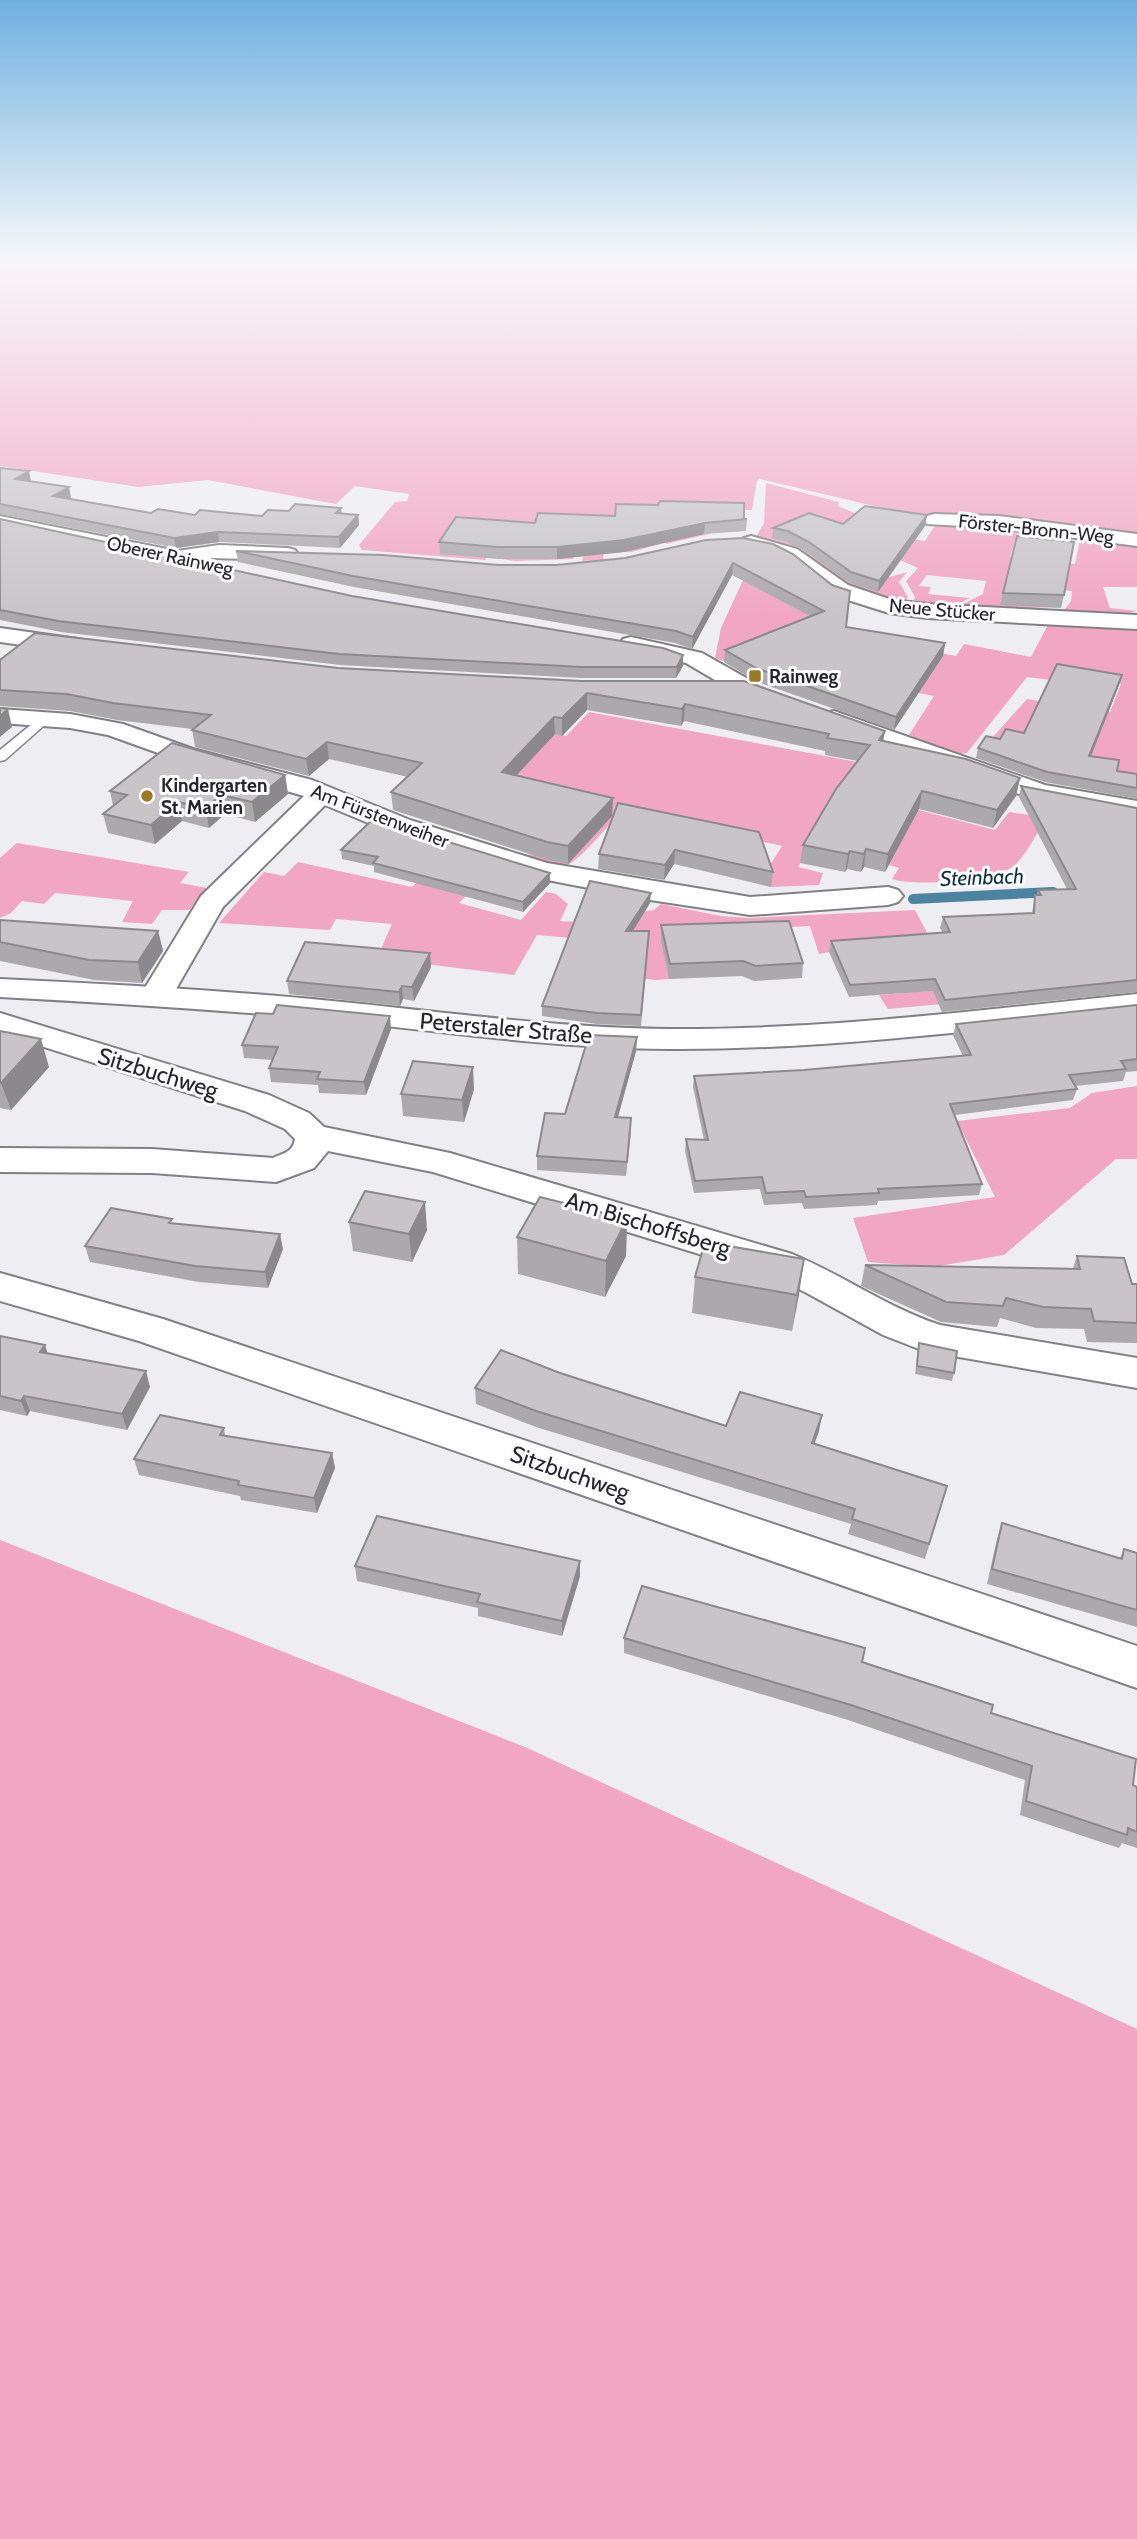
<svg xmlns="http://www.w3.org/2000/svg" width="1137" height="2539" font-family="Cabin,sans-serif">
  <rect width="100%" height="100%" fill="#eeedf2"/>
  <g fill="#f1a6c2">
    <path d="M 0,262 L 1137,262 L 1137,538 L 932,517 L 878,507 L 760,479 L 757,481 L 752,510 L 686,508 L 709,534 L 666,544 L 671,515 L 660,544 L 632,552 L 604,551 L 603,560 L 582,561 L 588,541 L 581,542 L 573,559 L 515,561 L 494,558 L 490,552 L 485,560 L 362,550 L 359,545 L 395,502 L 407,501 L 409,494 L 355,486 L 336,504 L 208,480 L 138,487 L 0,466 Z"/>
    <path d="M 766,483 L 839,502 L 838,506 L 857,514 L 874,533 L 925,541 L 936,524 L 981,523 L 1072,535 L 1069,543 L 1049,544 L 1050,538 L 1017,534 L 1010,557 L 1075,564 L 1081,535 L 1137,543 L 1137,587 L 1103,587 L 1110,608 L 1137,611 L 1115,616 L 1036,611 L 1065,609 L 1071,601 L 1072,591 L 1015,584 L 1057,607 L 1029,608 L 1027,611 L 957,607 L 983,594 L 986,581 L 927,575 L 919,586 L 931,587 L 928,594 L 970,598 L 952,607 L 913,603 L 915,597 L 906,581 L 918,568 L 872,548 L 879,580 L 907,572 L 899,582 L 908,597 L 905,601 C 859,595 831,575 794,549 L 821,555 L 789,524 L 783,523 L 772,528 L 806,549 L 756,537 L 764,523 Z"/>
    <path d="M 755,554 L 760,589 L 792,606 L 839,625 L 874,634 L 895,645 L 956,656 L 964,644 L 1031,657 L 1049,623 L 1137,627 L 1137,785 L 984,747 L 1027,699 L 1110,712 L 1121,684 L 1061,674 L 1059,681 L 1027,677 L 967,753 L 957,754 L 909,735 L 934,696 L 727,656 L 724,661 L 715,658 L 721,628 Z"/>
    <path d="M 589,712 L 863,763 L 888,802 L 995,830 L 1009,812 L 1047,818 C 1037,832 1028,852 1016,864 C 999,881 915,887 892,879 L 899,868 L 889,865 L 903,837 L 821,830 L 798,867 L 823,873 L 819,885 L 771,887 L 758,884 L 782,846 L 622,810 C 611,822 576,867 561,867 C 552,868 528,857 518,854 L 554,855 L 433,756 L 472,719 L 566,736 Z"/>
    <path d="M 17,843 L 189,872 L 180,883 L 207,888 L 189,910 L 162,910 L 152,924 L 122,922 L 133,901 L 55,893 L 44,904 L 22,901 L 11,913 L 0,918 L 0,858 Z"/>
    <path d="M 298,862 L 412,887 L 432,868 L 466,896 L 459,903 L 521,920 L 546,892 L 556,894 L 568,904 L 560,921 L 579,922 L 654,910 L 661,904 L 721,916 L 748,918 L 915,910 L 964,1002 L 888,1009 L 879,995 L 940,990 L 829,952 L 819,954 L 810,926 L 731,930 L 673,941 L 680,978 L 657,980 L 624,977 L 572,938 L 537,935 L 514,975 L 377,958 L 392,924 L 336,919 L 330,930 L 219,923 L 264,872 L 284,876 Z"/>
    <path d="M 1137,1086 L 1137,1159 L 1116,1159 L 1004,1255 L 933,1267 L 868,1262 L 853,1218 L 995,1197 L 957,1121 L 1070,1108 L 1092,1093 Z"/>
    <path d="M 0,1540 L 525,1747 L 1137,2029 L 1137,2539 L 0,2539 Z"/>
  </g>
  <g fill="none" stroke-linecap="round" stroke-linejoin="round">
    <path stroke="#4c83a1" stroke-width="10" d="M 913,899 L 1053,892"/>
    <defs>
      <path id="service" d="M 43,715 L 50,719 L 48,722 L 5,760 L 0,761 L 0,750 Z"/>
      <g id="minor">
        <path d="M 934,514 L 999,516 L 1137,534 L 1137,546 L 999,528 L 927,524 L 924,520 L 927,516 Z"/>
        <path d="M 0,516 L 177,551 L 219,545 L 288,548 L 295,550 L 298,554 L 295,558 L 288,560 L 211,558 L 214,563 L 211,567 L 204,569 L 0,528 Z"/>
        <path d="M 751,536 L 797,549 L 848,585 L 892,600 L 927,604 L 1137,615 L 1137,629 L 927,618 L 889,613 L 832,595 L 783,557 L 744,546 L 741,542 L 744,538 Z"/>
        <path d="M 0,628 L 78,639 L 86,641 L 90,646 L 86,651 L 78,653 L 0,642 Z"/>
        <path d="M 631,637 L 702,653 L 755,683 L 758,688 L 755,693 L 746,695 L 737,693 L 686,663 L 623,649 L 620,644 L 623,639 Z"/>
        <path d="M 0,709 L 70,714 L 123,724 L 193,749 L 312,780 L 410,820 L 547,863 L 750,897 L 888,887 L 898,890 L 903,896 L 898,902 L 888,905 L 750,915 L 650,900 L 532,877 L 390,832 L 325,805 L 223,907 L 172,996 L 167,1003 L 156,1006 L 145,1003 L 140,996 L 201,896 L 304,796 L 175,759 L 108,735 L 70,728 L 0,723 Z"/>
        <path d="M 834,711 L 1045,785 L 1137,801 L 1137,817 L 1030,798 L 825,723 L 822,718 L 825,713 Z"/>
        <path d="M 0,1013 L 269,1095 L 309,1113 L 324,1127 L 450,1153 L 792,1254 C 843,1275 888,1308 940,1325 L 1137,1358 L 1137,1388 L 924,1351 L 883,1335 L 805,1292 L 764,1274 L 433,1172 L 328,1151 L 314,1168 L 276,1182 L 152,1173 L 0,1172 L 0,1148 L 152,1149 L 273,1158 C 284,1153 293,1152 295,1139 L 285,1129 L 245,1111 L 0,1033 Z"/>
        <path d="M 0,1273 L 163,1319 L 1137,1646 L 1137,1688 L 139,1341 L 0,1301 Z"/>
      </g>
      <path id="secondary" d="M 0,979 C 111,984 221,990 332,1001 C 444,1012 556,1028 669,1029 C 825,1030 981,1010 1137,994 L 1137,1014 C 981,1029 825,1050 669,1049 C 556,1048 444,1032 332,1020 C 221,1010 111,1003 0,997 Z"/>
    </defs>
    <use href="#service" stroke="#818085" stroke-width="3"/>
    <use href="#minor" stroke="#818085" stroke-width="4"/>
    <use href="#secondary" stroke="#818085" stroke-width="4"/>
    <use href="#service" fill="#fff" fill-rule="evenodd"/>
    <use href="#minor" fill="#fff" fill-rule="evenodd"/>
    <use href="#secondary" fill="#fff" fill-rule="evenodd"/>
  </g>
  <g fill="#aca9ac">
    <path d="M 0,468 L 31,481 L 71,497 L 68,498 L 151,513 L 262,516 L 289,511 L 341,508 L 342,514 L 358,515 L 359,525 L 340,548 L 219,542 L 176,548 L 0,514 Z"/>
    <path d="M 927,515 L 925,526 L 878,592 L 849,583 L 808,553 L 787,542 L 772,538 L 773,528 L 843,524 Z"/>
    <path d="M 0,519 L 352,596 L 683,655 L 683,666 L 676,678 L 581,678 L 340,665 L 61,632 L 0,620 Z"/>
    <path d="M 747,519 L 746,531 L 704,534 L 624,552 L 557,559 L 498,559 L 440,554 L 439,542 L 535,523 Z"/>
    <path d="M 743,538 L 846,627 L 945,643 L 943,656 L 894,730 L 755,681 L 724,662 L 725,650 L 810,616 L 732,575 L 692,649 L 675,643 L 354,587 L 238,562 L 236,551 L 498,565 L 557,565 L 625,558 Z"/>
    <path d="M 1003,593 L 1064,595 L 1061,608 L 1000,605 Z"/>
    <path d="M 0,660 L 338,668 L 581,681 L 883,741 L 1020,778 L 1016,796 L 993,828 L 919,809 L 885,872 L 864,867 L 861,872 L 847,869 L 845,872 L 800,863 L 803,845 L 858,761 L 825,755 L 825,751 L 684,721 L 681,726 L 587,710 L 562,736 L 555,734 L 516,775 L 613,798 L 612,816 L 568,864 L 548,860 L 393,810 L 391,792 L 408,777 L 329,759 L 309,776 L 195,747 L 192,729 L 117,720 L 70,711 L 0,706 Z"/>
    <path d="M 1119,685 L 1091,756 L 1117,771 L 1137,774 L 1137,799 L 1045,782 L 976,758 L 978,748 L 1000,739 L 1024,733 Z"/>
    <path d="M 285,775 L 288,794 L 255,822 L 225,814 L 209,828 L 182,821 L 155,844 L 108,833 L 103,814 L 113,806 L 110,791 Z"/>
    <path d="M 1021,786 L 1137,808 L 1137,992 L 942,1012 L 933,991 L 849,997 L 829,952 L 831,941 L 943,933 L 940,928 L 943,917 L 1032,913 L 1035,895 L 1037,895 L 1038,890 L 1067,889 L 1019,797 Z"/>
    <path d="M 618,803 L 773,872 L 771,887 L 674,864 L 664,880 L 598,869 L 599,854 Z"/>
    <path d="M 341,850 L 550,883 L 523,912 L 374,872 L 374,866 L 342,859 Z"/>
    <path d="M 650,903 L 633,931 L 649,941 L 641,1026 L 597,1024 L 542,1016 L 542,1006 Z"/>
    <path d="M 0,920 L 158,931 L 163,951 L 142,983 L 94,980 L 0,961 Z"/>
    <path d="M 661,925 L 803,963 L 802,978 L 754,981 L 742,976 L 669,979 L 661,940 Z"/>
    <path d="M 430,953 L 431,967 L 414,1001 L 403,999 L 400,1006 L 289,994 L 287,981 Z"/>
    <path d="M 1137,1005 L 1137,1071 L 1126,1072 L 1123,1081 L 1075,1086 L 1077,1089 L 1073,1100 L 955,1115 L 982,1184 L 979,1195 L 878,1201 L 877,1205 L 804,1209 L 802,1203 L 764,1205 L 760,1189 L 694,1193 L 685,1151 L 686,1139 L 704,1140 L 693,1087 L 694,1076 L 804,1070 L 963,1056 L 953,1035 L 956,1024 Z"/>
    <path d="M 391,1029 L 366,1095 L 319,1093 L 318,1085 L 271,1082 L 269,1068 L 273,1060 L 244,1058 L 242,1045 Z"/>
    <path d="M 0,1031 L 49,1067 L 11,1110 L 0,1108 Z"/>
    <path d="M 637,1037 L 636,1051 L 618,1117 L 631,1132 L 626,1176 L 537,1170 L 537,1156 L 565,1114 Z"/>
    <path d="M 474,1089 L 464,1122 L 403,1116 L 401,1094 Z"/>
    <path d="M 627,1219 L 626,1256 L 605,1297 L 518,1274 L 517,1237 Z"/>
    <path d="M 349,1222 L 427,1230 L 412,1262 L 353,1251 Z"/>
    <path d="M 173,1224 L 283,1249 L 268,1288 L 199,1282 L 90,1262 L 85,1246 Z"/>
    <path d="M 1077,1256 L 1132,1284 L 1137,1284 L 1137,1343 L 1087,1342 L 1084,1329 L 1036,1328 L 1000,1318 L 997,1327 L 941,1322 L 861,1286 L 865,1265 L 1073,1268 Z"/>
    <path d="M 804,1259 L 792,1331 L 692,1313 L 695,1277 Z"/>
    <path d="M 0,1336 L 45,1345 L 47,1353 L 150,1387 L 127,1430 L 30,1411 L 27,1416 L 0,1410 Z"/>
    <path d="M 919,1343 L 954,1373 L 952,1381 L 915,1374 Z"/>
    <path d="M 560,1373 L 726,1426 L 819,1431 L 814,1444 L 947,1486 L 925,1559 L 848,1534 L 851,1524 L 536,1427 L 476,1404 L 475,1388 Z"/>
    <path d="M 224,1428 L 225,1435 L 332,1453 L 335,1468 L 317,1513 L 241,1500 L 240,1496 L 139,1475 L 134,1459 Z"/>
    <path d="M 1002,1523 L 1120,1558 L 1124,1549 L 1137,1553 L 1137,1627 L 987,1584 L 997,1539 Z"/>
    <path d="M 580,1561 L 580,1576 L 562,1636 L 478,1616 L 478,1608 L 357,1581 L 355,1566 Z"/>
    <path d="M 624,1638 L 862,1662 L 991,1713 L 1137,1787 L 1137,1848 L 1122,1843 L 1119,1848 L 1020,1815 L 1025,1780 L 848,1720 L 624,1653 Z"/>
  </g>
  <g fill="#8c898c">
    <path d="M 29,471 L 31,481 L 15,479 Z"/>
    <path d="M 69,487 L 71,497 L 56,506 L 53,496 Z"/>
    <path d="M 358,515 L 359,525 L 340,548 L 339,537 Z"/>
    <path d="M 927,515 L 925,526 L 878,592 L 879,581 Z"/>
    <path d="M 705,523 L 704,534 L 624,552 L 557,559 L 557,547 Z"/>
    <path d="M 218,532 L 219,542 L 176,548 L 174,538 Z"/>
    <path d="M 733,563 L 732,575 L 692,649 L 693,637 Z"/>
    <path d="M 945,643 L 943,656 L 894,730 L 896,717 Z"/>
    <path d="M 683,655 L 683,666 L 676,678 L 677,667 Z"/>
    <path d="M 1122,675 L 1119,685 L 1087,766 L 1089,756 Z"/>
    <path d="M 587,693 L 587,710 L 562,736 L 562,718 Z"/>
    <path d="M 685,704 L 684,721 L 681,726 L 682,709 Z"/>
    <path d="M 8,709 L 12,727 L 0,737 L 0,716 Z"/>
    <path d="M 554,717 L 555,734 L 503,790 L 502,772 Z"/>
    <path d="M 885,731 L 882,748 L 879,740 Z"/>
    <path d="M 327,742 L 329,759 L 309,776 L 306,759 Z"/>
    <path d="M 285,775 L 288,794 L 255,822 L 252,802 Z"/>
    <path d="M 1020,778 L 1016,796 L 993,828 L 997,810 Z"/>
    <path d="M 922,791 L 919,809 L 885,872 L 888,854 Z"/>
    <path d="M 221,795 L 225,814 L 209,828 L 206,808 Z"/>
    <path d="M 613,798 L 612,816 L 568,864 L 568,846 Z"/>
    <path d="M 178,802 L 182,821 L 155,844 L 151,825 Z"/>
    <path d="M 866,849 L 864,867 L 861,872 L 864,854 Z"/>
    <path d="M 675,850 L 674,864 L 664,880 L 665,865 Z"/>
    <path d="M 850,851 L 847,869 L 845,872 L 848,854 Z"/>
    <path d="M 550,873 L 550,883 L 523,912 L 523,902 Z"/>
    <path d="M 651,893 L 650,903 L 626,942 L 626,931 Z"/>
    <path d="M 158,931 L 163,951 L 142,983 L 138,962 Z"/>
    <path d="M 430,953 L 431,967 L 414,1001 L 412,987 Z"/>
    <path d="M 402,986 L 403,999 L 400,1006 L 399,992 Z"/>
    <path d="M 390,1016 L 391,1029 L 366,1095 L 364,1082 Z"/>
    <path d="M 637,1037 L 636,1051 L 614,1131 L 615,1117 Z"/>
    <path d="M 41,1039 L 49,1067 L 11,1110 L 1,1083 Z"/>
    <path d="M 473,1067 L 474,1089 L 464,1122 L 462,1100 Z"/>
    <path d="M 425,1202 L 427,1230 L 412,1262 L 409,1234 Z"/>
    <path d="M 627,1219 L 626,1256 L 605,1297 L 606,1261 Z"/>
    <path d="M 280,1234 L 283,1249 L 268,1288 L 265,1272 Z"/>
    <path d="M 804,1259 L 799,1295 L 792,1331 L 797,1295 Z"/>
    <path d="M 45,1345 L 50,1361 L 40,1352 Z"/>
    <path d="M 146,1371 L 150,1387 L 127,1430 L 122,1414 Z"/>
    <path d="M 24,1396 L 30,1411 L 27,1416 L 21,1401 Z"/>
    <path d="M 822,1415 L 819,1431 L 809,1459 L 812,1443 Z"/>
    <path d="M 332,1453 L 335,1468 L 317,1513 L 314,1498 Z"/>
    <path d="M 580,1561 L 580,1576 L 562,1636 L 562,1621 Z"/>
  </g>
  <g fill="#c8c4c8" stroke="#8c898c" stroke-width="2">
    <path d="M 0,468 L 29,471 L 15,479 L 69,487 L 53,496 L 151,513 L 158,509 L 195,515 L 200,510 L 262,516 L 268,510 L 289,511 L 295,504 L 341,508 L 336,513 L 358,515 L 339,537 L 218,532 L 174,538 L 0,504 Z"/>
    <path d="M 660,501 L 744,503 L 744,519 L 747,519 L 705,523 L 624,540 L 557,547 L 498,547 L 439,542 L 456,517 L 535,523 L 538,513 L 615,516 L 616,504 L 658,505 Z"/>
    <path d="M 865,506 L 927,515 L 879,581 L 851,572 L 809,542 L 788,531 L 773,528 L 809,513 L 843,524 Z"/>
    <path d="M 0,519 L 352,596 L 663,648 L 683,655 L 677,667 L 581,667 L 339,654 L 58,621 L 0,610 Z"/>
    <path d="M 1017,536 L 1074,542 L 1064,595 L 1003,593 Z"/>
    <path d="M 743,538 L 773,544 L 793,554 L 832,585 L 850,591 L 846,627 L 945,643 L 896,717 L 756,668 L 725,650 L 824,611 L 733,563 L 693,637 L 676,631 L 353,576 L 236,551 L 383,555 L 498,565 L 557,565 L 625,558 L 706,540 Z"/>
    <path d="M 35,633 L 338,668 L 581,681 L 744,681 L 885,731 L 879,740 L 966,759 L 1020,778 L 997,810 L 922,791 L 888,854 L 866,849 L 864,854 L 850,851 L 848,854 L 803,845 L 836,789 L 870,745 L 827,738 L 829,734 L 685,704 L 682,709 L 587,693 L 562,718 L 554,717 L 502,772 L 613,798 L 568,846 L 547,842 L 391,792 L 422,763 L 327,742 L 306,759 L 192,730 L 211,715 L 113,703 L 66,694 L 0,690 L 0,660 Z"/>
    <path d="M 1057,664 L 1122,675 L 1089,756 L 1119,760 L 1117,771 L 1137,774 L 1137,788 L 1047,772 L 978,748 L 986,736 L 1000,739 L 1006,729 L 1024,733 Z"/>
    <path d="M 0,708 L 8,709 L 0,716 Z"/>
    <path d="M 172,743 L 285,775 L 252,802 L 221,795 L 206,808 L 178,802 L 151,825 L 103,814 L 127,795 L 110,791 Z"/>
    <path d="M 1021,786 L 1137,808 L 1137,980 L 945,1000 L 935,979 L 850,985 L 831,941 L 950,932 L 943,917 L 1034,913 L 1035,895 L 1041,895 L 1038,890 L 1076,889 Z"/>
    <path d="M 618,803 L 759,832 L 773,872 L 675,850 L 665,865 L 599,854 Z"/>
    <path d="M 373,819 L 550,873 L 523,902 L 373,863 L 378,857 L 341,850 Z"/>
    <path d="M 590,881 L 651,893 L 626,931 L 649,931 L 641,1015 L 597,1013 L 542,1006 Z"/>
    <path d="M 0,920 L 158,931 L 138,962 L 89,960 L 0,942 Z"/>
    <path d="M 789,921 L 803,963 L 756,966 L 743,961 L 670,964 L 661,925 Z"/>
    <path d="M 305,942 L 430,953 L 412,987 L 402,986 L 399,992 L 287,981 Z"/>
    <path d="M 277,1005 L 390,1016 L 364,1082 L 317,1079 L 320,1072 L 269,1068 L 278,1047 L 242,1045 L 256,1013 L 273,1014 Z"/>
    <path d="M 1137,1005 L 1137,1059 L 1121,1061 L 1126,1069 L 1069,1075 L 1077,1089 L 950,1104 L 982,1184 L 878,1189 L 879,1193 L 806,1197 L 804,1191 L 766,1193 L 762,1177 L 695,1181 L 686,1139 L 708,1140 L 694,1076 L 804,1070 L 971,1055 L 956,1024 Z"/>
    <path d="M 0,1031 L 41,1039 L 1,1083 L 0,1082 Z"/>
    <path d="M 589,1035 L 637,1037 L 615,1117 L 631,1118 L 627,1162 L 537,1156 L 545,1113 L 565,1114 Z"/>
    <path d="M 413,1061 L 473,1067 L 462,1100 L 401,1094 Z"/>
    <path d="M 365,1191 L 425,1202 L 409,1234 L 349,1222 Z"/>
    <path d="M 540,1197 L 627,1219 L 606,1261 L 517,1237 Z"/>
    <path d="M 111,1208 L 172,1219 L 169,1223 L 280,1234 L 265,1272 L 195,1266 L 85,1246 Z"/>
    <path d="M 705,1242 L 804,1259 L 797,1295 L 695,1277 Z"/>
    <path d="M 1077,1256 L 1124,1258 L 1132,1284 L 1137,1284 L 1137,1323 L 1094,1321 L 1091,1309 L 1043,1307 L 1006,1298 L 1003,1306 L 946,1302 L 865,1265 L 1080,1269 Z"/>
    <path d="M 0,1336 L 45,1345 L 40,1352 L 146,1371 L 122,1414 L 24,1396 L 21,1401 L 0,1396 Z"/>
    <path d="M 919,1343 L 957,1351 L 954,1373 L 917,1366 Z"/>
    <path d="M 501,1350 L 560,1373 L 726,1426 L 740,1392 L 822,1415 L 812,1443 L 947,1486 L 929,1544 L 852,1519 L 855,1509 L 536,1411 L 475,1388 Z"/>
    <path d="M 160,1415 L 224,1428 L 220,1435 L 332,1453 L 314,1498 L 238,1485 L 239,1481 L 134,1459 Z"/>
    <path d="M 377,1516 L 580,1561 L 562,1621 L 477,1602 L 480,1594 L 355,1566 Z"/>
    <path d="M 1002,1523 L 1122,1559 L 1124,1549 L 1137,1553 L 1137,1610 L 992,1569 Z"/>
    <path d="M 642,1586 L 865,1648 L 862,1662 L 993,1705 L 991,1713 L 1136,1759 L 1133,1785 L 1137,1787 L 1137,1832 L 1128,1828 L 1127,1835 L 1026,1801 L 1032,1766 L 851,1705 L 624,1638 Z"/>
  </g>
  <linearGradient id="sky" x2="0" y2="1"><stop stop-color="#70b0e0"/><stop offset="0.42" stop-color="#f7f7f9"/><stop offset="1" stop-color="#f7f7f9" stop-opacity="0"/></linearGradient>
  <rect width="1137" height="617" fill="url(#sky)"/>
  <g fill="#997923" stroke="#fcfbff" stroke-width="2.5">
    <rect x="748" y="669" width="14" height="14" rx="3.5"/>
    <circle cx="147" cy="796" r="7"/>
  </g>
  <g text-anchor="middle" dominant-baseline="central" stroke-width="6" stroke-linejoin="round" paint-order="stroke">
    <g font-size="19" fill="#262527" stroke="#fcfbff">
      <text transform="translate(1036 529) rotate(6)">Förster-Bronn-Weg</text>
      <text transform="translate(170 556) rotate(12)">Oberer Rainweg</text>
      <text transform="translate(942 610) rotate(5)">Neue Stücker</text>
      <text transform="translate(380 816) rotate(21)">Am Fürstenweiher</text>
    </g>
    <g font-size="19" font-weight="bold" fill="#262527" stroke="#fcfbff" text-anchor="start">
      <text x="769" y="676">Rainweg</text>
      <text x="161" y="785">Kindergarten<tspan x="161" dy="22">St. Marien</tspan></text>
    </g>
    <g font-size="21" font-style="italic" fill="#0f3344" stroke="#fcfbff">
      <text transform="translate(982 877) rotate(-2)">Steinbach</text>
    </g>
    <g font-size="23" fill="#262527" stroke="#fcfbff">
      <text transform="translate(506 1028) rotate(5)">Peterstaler Straße</text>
      <text transform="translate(158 1073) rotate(17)">Sitzbuchweg</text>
      <text transform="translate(648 1224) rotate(17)">Am Bischoffsberg</text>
      <text transform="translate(570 1473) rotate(19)">Sitzbuchweg</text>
    </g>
  </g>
</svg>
